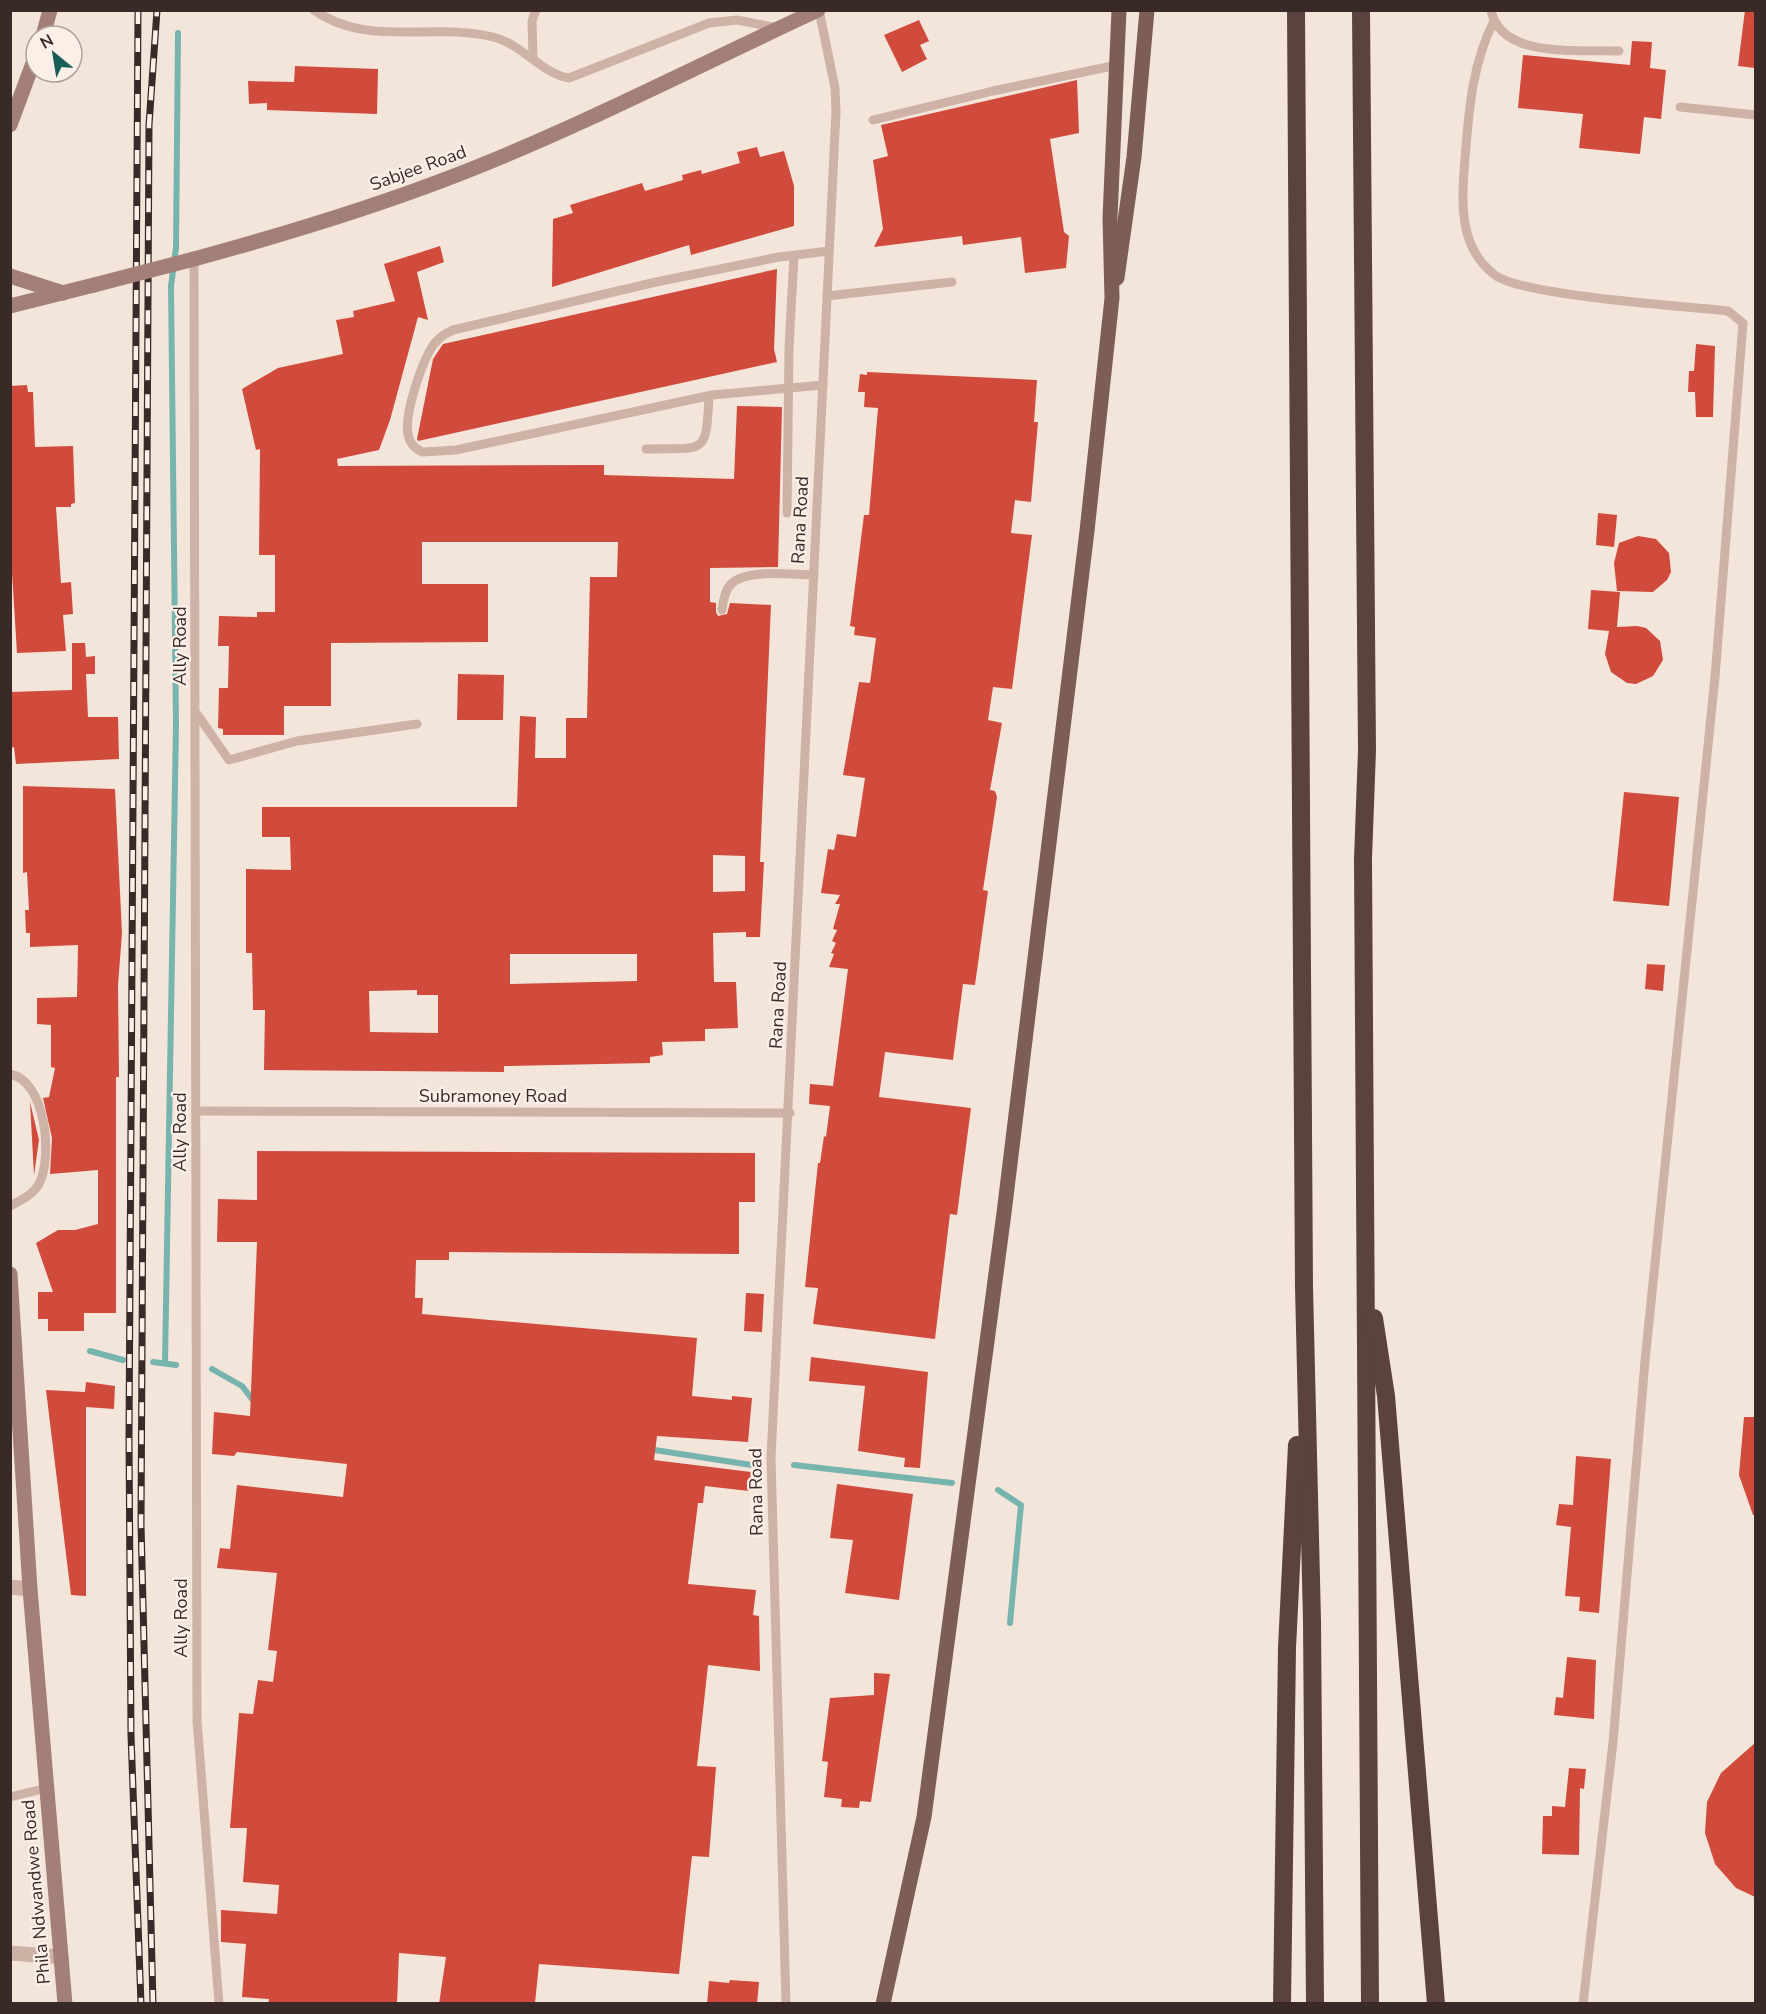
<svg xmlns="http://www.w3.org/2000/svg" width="1766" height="2014" font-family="'Nunito Sans',sans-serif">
  <rect width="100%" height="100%" fill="#f4e5db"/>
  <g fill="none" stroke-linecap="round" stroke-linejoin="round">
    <g stroke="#77b4ae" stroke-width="6">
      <path d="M 90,1351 L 123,1360"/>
      <path d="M 153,1362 L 176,1365"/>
      <path d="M 165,1363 L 176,725 L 171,286 L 176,248 L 178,33"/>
      <path d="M 212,1369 L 242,1386 L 252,1399 L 257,1400"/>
      <path d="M 648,1449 L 758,1466"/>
      <path d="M 794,1465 L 952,1483"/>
      <path d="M 998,1490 L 1021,1505 L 1010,1623"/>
    </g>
  </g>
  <g fill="#d14b3c" fill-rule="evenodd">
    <path d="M 1745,10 L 1755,10 L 1755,68 L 1738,66 Z"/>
    <path d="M 919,20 L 929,41 L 920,45 L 927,59 L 902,72 L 884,35 Z"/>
    <path d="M 1632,41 L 1652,42 L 1650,68 L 1666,70 L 1661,119 L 1644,117 L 1640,154 L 1579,148 L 1583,114 L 1518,108 L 1523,55 L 1630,65 Z"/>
    <path d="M 295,66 L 378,69 L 377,114 L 267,110 L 267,103 L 249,104 L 248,81 L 294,82 Z"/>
    <path d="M 1077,80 L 1079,133 L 1050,139 L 1064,232 L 1069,236 L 1066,268 L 1025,273 L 1021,237 L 963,245 L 962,236 L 874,247 L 883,229 L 873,160 L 888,156 L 881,125 Z"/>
    <path d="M 757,147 L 760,157 L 784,151 L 794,186 L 794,226 L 691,255 L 689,245 L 552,287 L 553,219 L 573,213 L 570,205 L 642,183 L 645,191 L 683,180 L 682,175 L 701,170 L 702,174 L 740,163 L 737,152 Z"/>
    <path d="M 440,246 L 444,262 L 417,272 L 428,320 L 418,317 L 390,420 L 379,450 L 337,459 L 338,466 L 604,465 L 604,475 L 734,479 L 737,406 L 782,407 L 778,567 L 710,568 L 710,602 L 716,603 L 716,612 L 718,616 L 727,614 L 730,603 L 771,605 L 760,862 L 764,862 L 760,937 L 746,937 L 746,932 L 713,933 L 714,982 L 736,982 L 738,1028 L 705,1029 L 705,1041 L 662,1042 L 663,1055 L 650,1057 L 650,1063 L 504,1066 L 504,1072 L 264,1070 L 265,1010 L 253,1010 L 252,953 L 246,953 L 246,869 L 291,870 L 290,837 L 262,837 L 262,807 L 517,807 L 520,716 L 536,717 L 535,758 L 566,758 L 566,718 L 587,718 L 590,577 L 617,577 L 618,542 L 422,542 L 422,584 L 488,584 L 488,642 L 331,643 L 331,706 L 284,706 L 284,735 L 223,735 L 223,729 L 218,728 L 219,688 L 228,688 L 229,646 L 218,646 L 219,616 L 257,617 L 257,612 L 275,612 L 275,555 L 259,555 L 260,449 L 256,450 L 242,389 L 278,368 L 343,354 L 336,320 L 354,317 L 353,311 L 395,301 L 384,264 ZM 713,855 L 745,856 L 745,891 L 713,892 ZM 510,954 L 637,954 L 637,981 L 510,984 ZM 417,990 L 417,995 L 438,995 L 438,1033 L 370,1032 L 369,991 Z"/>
    <path d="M 777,269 L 774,349 L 777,362 L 418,441 L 417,439 L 433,359 L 443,344 Z"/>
    <path d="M 1696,344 L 1715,346 L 1713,417 L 1696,417 L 1695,392 L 1688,392 L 1689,371 L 1694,371 Z"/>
    <path d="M 867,372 L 1037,380 L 1034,422 L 1038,422 L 1031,502 L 1015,500 L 1011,533 L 1032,535 L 1012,689 L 993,687 L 988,720 L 1002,723 L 990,790 L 995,791 L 997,797 L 983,890 L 988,891 L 975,985 L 963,984 L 953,1060 L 885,1052 L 879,1097 L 971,1108 L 957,1215 L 950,1214 L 935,1339 L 813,1324 L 818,1288 L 805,1287 L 818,1163 L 820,1163 L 824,1136 L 826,1137 L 830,1106 L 809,1104 L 810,1084 L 833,1086 L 848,969 L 829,967 L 834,954 L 831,953 L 836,943 L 832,941 L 837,930 L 833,929 L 840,904 L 835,904 L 840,895 L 821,893 L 828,849 L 834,850 L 837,834 L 856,837 L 865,778 L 843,775 L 859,682 L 870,683 L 876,638 L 854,635 L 855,627 L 850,626 L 864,515 L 869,515 L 878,408 L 864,407 L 865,392 L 858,392 L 860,374 L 867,375 Z"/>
    <path d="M 27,385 L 28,392 L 33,392 L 35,447 L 73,446 L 75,503 L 71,504 L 71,507 L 56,507 L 61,583 L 71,582 L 73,614 L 63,615 L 66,651 L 17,653 L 10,541 L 10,386 Z"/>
    <path d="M 1598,513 L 1617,515 L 1614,547 L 1596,545 Z"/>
    <path d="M 1638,536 L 1656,539 L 1669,553 L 1671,572 L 1667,580 L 1653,592 L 1617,591 L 1614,563 L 1619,543 Z"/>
    <path d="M 1591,590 L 1620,592 L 1617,627 L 1637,626 L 1646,628 L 1660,641 L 1663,660 L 1653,676 L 1636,684 L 1627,683 L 1611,672 L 1605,654 L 1609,631 L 1588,629 Z"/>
    <path d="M 72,643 L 85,643 L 86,657 L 95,656 L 95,674 L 86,674 L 88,717 L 118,717 L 119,759 L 16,764 L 14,747 L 10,748 L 10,692 L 72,690 Z"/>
    <path d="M 458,674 L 504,675 L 503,720 L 457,720 Z"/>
    <path d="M 23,786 L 115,789 L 122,933 L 118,985 L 119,1077 L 116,1077 L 116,1313 L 84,1313 L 84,1331 L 48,1331 L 48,1319 L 38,1319 L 38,1292 L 53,1292 L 36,1243 L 58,1230 L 75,1230 L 98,1224 L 98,1170 L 50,1174 L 52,1138 L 43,1098 L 49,1097 L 55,1068 L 51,1067 L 51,1025 L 37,1024 L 37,998 L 77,997 L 78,945 L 30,947 L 30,933 L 26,933 L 25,910 L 29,910 L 27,872 L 23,873 Z"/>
    <path d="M 1624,792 L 1679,797 L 1669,906 L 1613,901 Z"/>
    <path d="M 1647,964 L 1665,965 L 1663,991 L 1645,989 Z"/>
    <path d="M 30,1102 L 39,1140 L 34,1175 Z"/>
    <path d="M 257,1151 L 755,1153 L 755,1202 L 739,1202 L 739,1254 L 449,1252 L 449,1260 L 416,1260 L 415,1298 L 423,1298 L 422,1314 L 697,1338 L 692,1396 L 732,1400 L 732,1396 L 752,1398 L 748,1442 L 657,1436 L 654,1460 L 751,1472 L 749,1491 L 705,1486 L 703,1503 L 698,1503 L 688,1584 L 756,1590 L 753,1615 L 759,1616 L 760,1671 L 708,1665 L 697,1766 L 716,1767 L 709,1857 L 692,1856 L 679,1974 L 539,1964 L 535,2003 L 439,2004 L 446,1957 L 399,1953 L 397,2004 L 268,2004 L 269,1999 L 242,1997 L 246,1944 L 221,1942 L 221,1910 L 277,1914 L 279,1885 L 243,1882 L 247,1828 L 230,1828 L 239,1713 L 253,1714 L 258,1680 L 273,1682 L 277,1651 L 268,1650 L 277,1573 L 217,1568 L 220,1548 L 230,1549 L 237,1485 L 343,1497 L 347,1464 L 237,1452 L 234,1456 L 212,1454 L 214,1412 L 250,1416 L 257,1242 L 217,1242 L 218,1199 L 257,1200 Z"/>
    <path d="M 746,1293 L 764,1294 L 762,1332 L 744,1331 Z"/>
    <path d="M 811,1357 L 928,1372 L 920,1468 L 904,1467 L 905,1458 L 858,1451 L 865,1386 L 809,1381 Z"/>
    <path d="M 86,1382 L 115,1386 L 114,1409 L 86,1407 L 86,1596 L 71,1595 L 46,1390 L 85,1392 Z"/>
    <path d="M 1744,1417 L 1755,1417 L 1755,1515 L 1753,1515 L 1739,1475 Z"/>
    <path d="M 1576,1456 L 1611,1459 L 1599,1613 L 1579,1611 L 1580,1597 L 1565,1596 L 1571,1527 L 1556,1525 L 1559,1504 L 1573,1505 Z"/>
    <path d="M 837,1484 L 913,1494 L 899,1600 L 845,1593 L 853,1540 L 830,1538 Z"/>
    <path d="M 1567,1657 L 1596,1660 L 1594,1719 L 1554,1715 L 1556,1697 L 1563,1698 Z"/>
    <path d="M 874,1673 L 890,1674 L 871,1802 L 860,1801 L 859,1808 L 841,1807 L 842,1799 L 824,1797 L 828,1762 L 822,1761 L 830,1698 L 874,1695 Z"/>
    <path d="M 1755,1743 L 1755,1897 L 1736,1888 L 1715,1864 L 1705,1833 L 1707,1802 L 1721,1773 Z"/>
    <path d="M 1569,1768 L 1586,1769 L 1584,1789 L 1580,1788 L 1579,1855 L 1542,1854 L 1543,1816 L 1552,1816 L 1552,1806 L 1565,1807 Z"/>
    <path d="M 730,1980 L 759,1982 L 757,2004 L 707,2004 L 709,1981 L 729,1983 Z"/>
  </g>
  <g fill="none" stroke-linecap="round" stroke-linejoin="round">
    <g stroke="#ceb2a6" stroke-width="9">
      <path d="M 314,10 C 367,48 433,22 493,37 C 522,44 542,74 569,78 L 709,23 L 737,20 L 778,28"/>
      <path d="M 1491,10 C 1501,60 1580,49 1619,51"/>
      <path d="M 1494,21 C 1472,64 1469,110 1465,158 C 1462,198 1457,247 1495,275 C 1522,296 1686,306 1728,311 L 1743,323 L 1715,677 L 1645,1361 L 1613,1742 L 1583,2004"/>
      <path d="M 533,57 L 532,21 L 536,10"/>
      <path d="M 1680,107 L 1756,115"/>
      <path d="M 873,120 L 993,91 L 1117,65"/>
      <path d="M 194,259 L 197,1720 L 219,2004"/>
      <path d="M 827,296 L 952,282"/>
      <path d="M 823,385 L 712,395 L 456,450 L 422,452 C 414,448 409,442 408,434 C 404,414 422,361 434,344 C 439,338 446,333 453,330 L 656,282 L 779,257 L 829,251"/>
      <path d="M 646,449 C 705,447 706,458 709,396"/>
      <path d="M 787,513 L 789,347 L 794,256"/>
      <path d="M 722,610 C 723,601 725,590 731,584 C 747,568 793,575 814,575"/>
      <path d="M 197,714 L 229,760 L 297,741 L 417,724"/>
      <path d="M 10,1074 C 46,1081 53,1157 39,1184 C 33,1195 21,1200 10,1206"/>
      <path d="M 196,1111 L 790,1113"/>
      <path d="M 10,1797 L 47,1788"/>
      <path d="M 786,2004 L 771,1458 L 836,112 L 835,88 L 819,10"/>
    </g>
    <g stroke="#ceb2a6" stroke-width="15">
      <path d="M 10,1587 L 30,1589"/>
      <path d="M 10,1953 L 61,1957"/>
    </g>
    <g stroke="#a28077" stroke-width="15">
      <path d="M 43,36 L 50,10"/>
      <path d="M 10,125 L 36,55"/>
      <path d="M 194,259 C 282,235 369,209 454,176 C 578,128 697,66 818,10"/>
      <path d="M 10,276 L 63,293"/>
      <path d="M 10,306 L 94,285"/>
      <path d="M 10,1274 L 30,1589 L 65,2004"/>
    </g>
    <g stroke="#7c5e57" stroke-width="15">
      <path d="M 1117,278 L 1134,157 L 1147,10"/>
      <path d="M 883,2004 L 924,1817 L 1004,1213 L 1087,531 L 1112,298 L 1110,218 L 1119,10"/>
    </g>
    <g stroke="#5b423e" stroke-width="18">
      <path d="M 1296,10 L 1304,1287 L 1312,1621 L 1315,2004"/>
      <path d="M 1361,10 L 1367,750 L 1363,859 L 1370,2004"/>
      <path d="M 1374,1318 L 1386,1396 L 1436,2004"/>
      <path d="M 1282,2004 L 1287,1648 L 1297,1445"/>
    </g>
    <defs>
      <g id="rail">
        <path d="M 138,10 L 129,1437 L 131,1735 L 141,2004"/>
        <path d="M 153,2004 L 141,1524 L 149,125 L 157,10"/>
      </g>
    </defs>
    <use href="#rail" stroke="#392a27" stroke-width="7"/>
    <use href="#rail" stroke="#fbf0e8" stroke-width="4.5" stroke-dasharray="14" stroke-linecap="butt"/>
    <path stroke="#a28077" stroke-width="15" d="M 94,285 L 194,259"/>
  </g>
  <g text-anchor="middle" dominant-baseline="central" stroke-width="4.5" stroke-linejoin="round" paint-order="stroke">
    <g font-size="18" fill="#392a27" stroke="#fbf0e8">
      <text transform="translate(418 168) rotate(-20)">Sabjee Road</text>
      <text transform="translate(800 520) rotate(-87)">Rana Road</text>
      <text transform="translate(180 646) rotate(-90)">Ally Road</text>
      <text transform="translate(778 1005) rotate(-87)">Rana Road</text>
      <text x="493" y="1096">Subramoney Road</text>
      <text transform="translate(180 1132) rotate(-90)">Ally Road</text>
      <text transform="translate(756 1492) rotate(-91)">Rana Road</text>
      <text transform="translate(181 1618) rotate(-90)">Ally Road</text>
      <text transform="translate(36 1892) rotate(-95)">Phila Ndwandwe Road</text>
    </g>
  </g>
  <rect width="1766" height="2014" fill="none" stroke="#392a27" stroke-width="24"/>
  <g transform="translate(54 54) rotate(330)"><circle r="28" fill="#fbf0e8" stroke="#ada19b" stroke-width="1.5"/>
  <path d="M0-4.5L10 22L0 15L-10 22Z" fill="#195f59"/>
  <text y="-9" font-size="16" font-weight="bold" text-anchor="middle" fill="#392a27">N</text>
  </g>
</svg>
